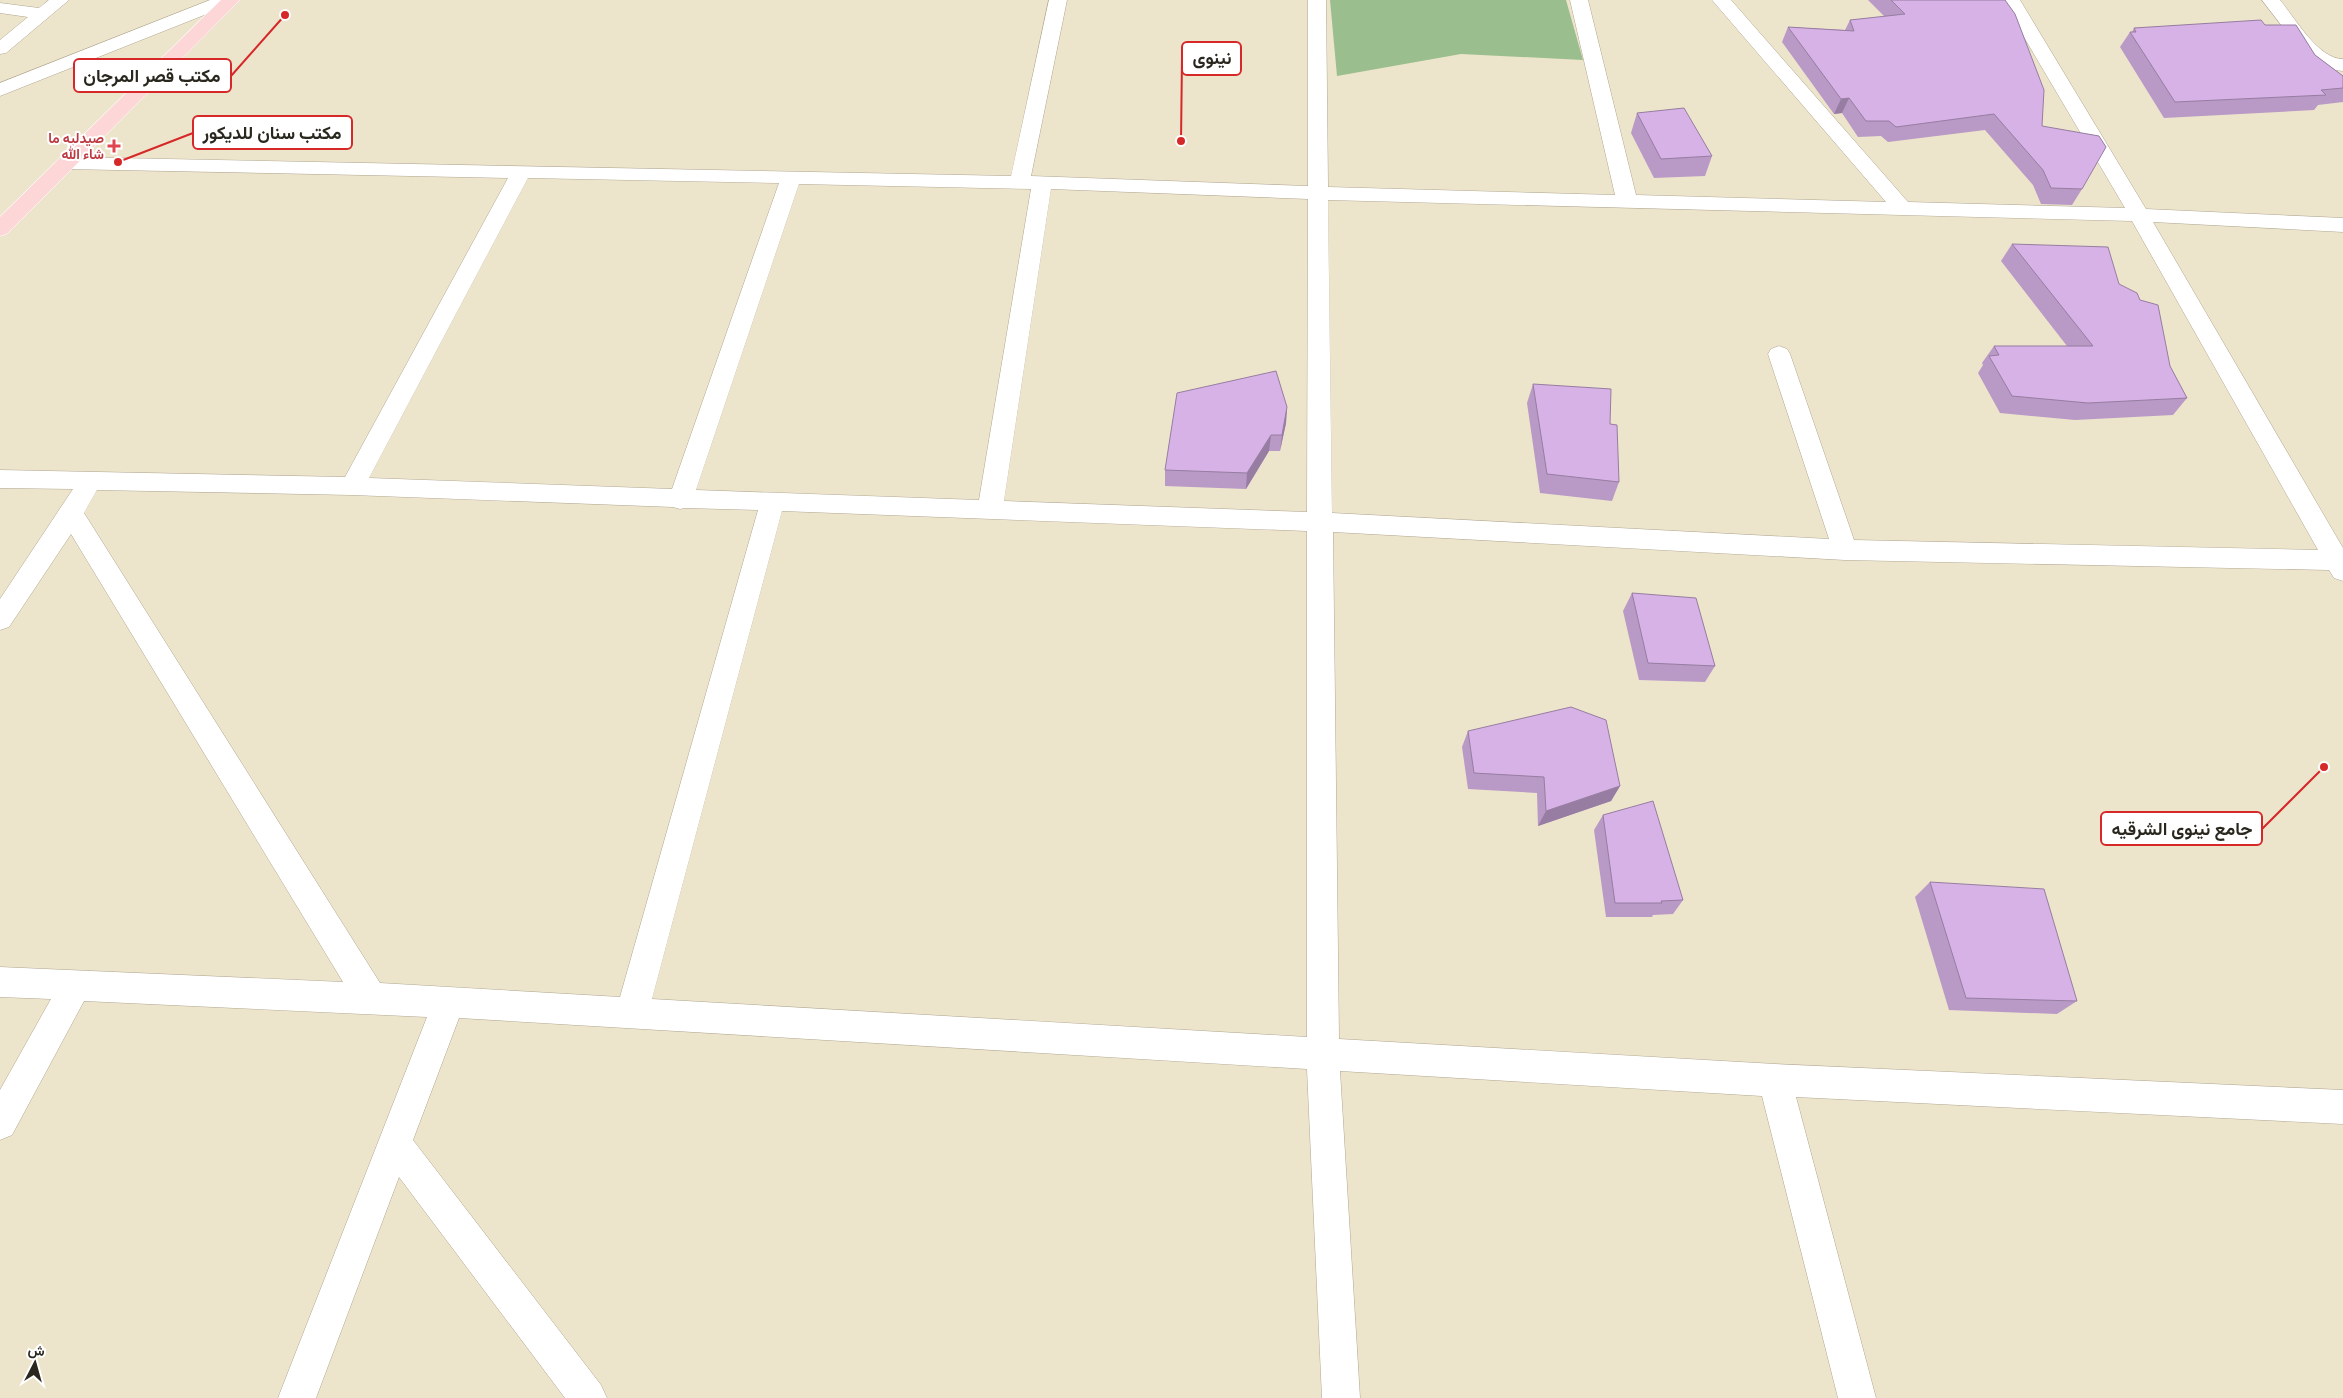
<svg xmlns="http://www.w3.org/2000/svg" width="2343" height="1398" font-family="Cabin,Vazirmatn,sans-serif">
  <rect width="100%" height="100%" fill="#ede4cc"/>
  <path fill="#9bbe8e" d="M 1330,0 L 1566,0 L 1583,60 L 1461,54 L 1337,76 Z"/>
  <g fill="none" stroke-linecap="round" stroke-linejoin="round">
    <defs>
      <g id="minor">
        <path d="M 49,0 L 69,0 L 6,53 L 0,54 L 0,40 L 28,17 L 0,13 L 0,3 L 39,8 Z"/>
        <path d="M 210,0 L 235,0 L 232,4 L 0,96 L 0,83 Z"/>
        <path d="M 1049,0 L 1067,0 L 1031,176 L 1308,186 L 1308,0 L 1326,0 L 1328,187 L 1615,195 L 1570,0 L 1588,0 L 1636,195 L 1886,202 L 1712,0 L 1731,0 L 1908,202 L 2125,208 L 2002,0 L 2020,0 L 2146,209 L 2343,218 L 2343,232 L 2153,222 L 2343,548 L 2343,581 L 2334,578 L 2329,570 L 1845,560 L 1333,532 L 1339,1039 L 1775,1064 L 2343,1090 L 2343,1124 L 1796,1097 L 1876,1398 L 1838,1398 L 1762,1096 L 1340,1071 L 1360,1398 L 1322,1398 L 1307,1069 L 459,1018 L 413,1140 L 601,1385 L 607,1398 L 565,1398 L 399,1177 L 316,1398 L 278,1398 L 427,1017 L 84,1001 L 12,1135 L 0,1140 L 0,1090 L 51,999 L 0,997 L 0,967 L 343,982 L 71,534 L 9,627 L 0,630 L 0,599 L 73,489 L 0,488 L 0,470 L 345,477 L 508,178 L 66,169 L 59,167 L 56,163 L 59,159 L 66,157 L 1011,176 ZM 528,178 L 779,183 L 672,489 L 369,478 ZM 799,184 L 1031,189 L 979,500 L 696,490 ZM 1051,189 L 1308,199 L 1307,512 L 1004,501 ZM 1328,200 L 2132,221 L 2318,550 L 1854,540 L 1790,354 L 1787,349 L 1779,346 L 1771,349 L 1768,354 L 1829,539 L 1332,513 ZM 97,490 L 352,495 L 673,507 L 680,509 L 685,508 L 758,510 L 620,997 L 380,983 L 84,513 ZM 782,511 L 1307,531 L 1307,1037 L 652,999 Z"/>
        <path d="M 2262,0 L 2280,0 C 2295,18 2318,59 2343,59 L 2343,71 L 2327,69 L 2309,61 Z"/>
      </g>
      <path id="major" d="M 221,0 L 240,0 L 7,234 L 0,236 L 0,217 Z"/>
    </defs>
    <use href="#minor" stroke="#b0a791" stroke-width="1"/>
    <use href="#major" stroke="#fff" stroke-width="1"/>
    <use href="#minor" fill="#fff" fill-rule="evenodd"/>
    <use href="#major" fill="#fdd7d8" fill-rule="evenodd"/>
  </g>
  <g fill="#b999c6">
    <path d="M 1868,0 L 2005,0 L 2042,126 L 2082,189 L 2072,205 L 2041,204 L 2033,185 L 1985,130 L 1888,142 L 1881,136 L 1858,137 L 1842,113 L 1834,114 L 1782,42 L 1788,27 L 1845,30 L 1850,20 L 1885,17 Z"/>
    <path d="M 2265,25 L 2315,55 L 2343,76 L 2343,102 L 2318,105 L 2314,110 L 2164,118 L 2120,47 L 2130,32 L 2132,32 L 2134,28 Z"/>
    <path d="M 1637,113 L 1712,156 L 1705,176 L 1654,178 L 1631,133 Z"/>
    <path d="M 2012,244 L 2119,284 L 2140,300 L 2170,366 L 2187,398 L 2173,415 L 2075,420 L 2000,413 L 1978,373 L 1983,365 L 1982,363 L 1994,346 L 2067,346 L 2001,261 Z"/>
    <path d="M 1533,384 L 1610,424 L 1619,482 L 1612,501 L 1540,493 L 1527,403 Z"/>
    <path d="M 1287,407 L 1286,423 L 1280,451 L 1269,451 L 1246,489 L 1165,486 L 1165,470 Z"/>
    <path d="M 1632,593 L 1715,666 L 1705,682 L 1639,680 L 1623,611 Z"/>
    <path d="M 1468,731 L 1620,786 L 1611,801 L 1538,826 L 1537,793 L 1468,789 L 1462,747 Z"/>
    <path d="M 1603,815 L 1683,900 L 1673,914 L 1653,915 L 1652,917 L 1606,917 L 1594,830 Z"/>
    <path d="M 1930,882 L 2077,1001 L 2057,1014 L 1949,1010 L 1915,897 Z"/>
  </g>
  <g fill="#967da1">
    <path d="M 1849,98 L 1842,113 L 1834,114 L 1841,99 Z"/>
    <path d="M 1287,407 L 1286,423 L 1280,451 L 1282,435 Z"/>
    <path d="M 1271,435 L 1269,451 L 1246,489 L 1247,473 Z"/>
    <path d="M 1620,786 L 1611,801 L 1538,826 L 1546,811 Z"/>
  </g>
  <g fill="#d7b2e6" stroke="#967da1">
    <path d="M 1891,0 L 2005,0 L 2015,14 L 2044,90 L 2042,126 L 2099,136 L 2106,147 L 2082,189 L 2051,188 L 2043,170 L 1994,114 L 1896,127 L 1889,121 L 1866,121 L 1849,98 L 1841,99 L 1788,27 L 1854,31 L 1850,20 L 1905,14 Z"/>
    <path d="M 2261,20 L 2265,25 L 2296,25 L 2315,55 L 2343,76 L 2343,88 L 2321,90 L 2326,95 L 2175,102 L 2130,32 L 2136,32 L 2134,28 Z"/>
    <path d="M 1684,108 L 1712,156 L 1661,159 L 1637,113 Z"/>
    <path d="M 2012,244 L 2108,247 L 2119,284 L 2137,293 L 2140,300 L 2158,305 L 2170,366 L 2187,398 L 2088,403 L 2012,396 L 1989,356 L 1999,355 L 1994,346 L 2093,346 Z"/>
    <path d="M 1276,371 L 1287,407 L 1282,435 L 1271,435 L 1247,473 L 1165,470 L 1177,393 Z"/>
    <path d="M 1533,384 L 1611,389 L 1610,424 L 1617,425 L 1619,482 L 1547,474 Z"/>
    <path d="M 1632,593 L 1696,598 L 1715,666 L 1648,663 Z"/>
    <path d="M 1571,707 L 1606,720 L 1620,786 L 1546,811 L 1544,777 L 1474,773 L 1468,731 Z"/>
    <path d="M 1653,801 L 1683,900 L 1661,901 L 1662,903 L 1615,903 L 1603,815 Z"/>
    <path d="M 1930,882 L 2044,889 L 2077,1001 L 1966,998 Z"/>
  </g>
  <path fill="#e0444e" stroke="#fff" stroke-width="2" d="M111.5 138.5h5v5h5v5h-5v5h-5v-5h-5v-5h5z"/>
  <g text-anchor="middle" dominant-baseline="central" stroke-width="4" stroke-linejoin="round" paint-order="stroke">
    <g font-size="14" font-weight="bold" fill="#be3a42" stroke="#fff" text-anchor="end">
      <text x="104" y="138">صيدليه ما<tspan x="104" dy="16">شاء الله</tspan></text>
    </g>
  </g>
  <path fill="none" stroke="#d62828" stroke-width="2" d="M1181 141L1182 58M285 15L231 76M118 162L193 133M2324 767L2262 829"/>
  <g fill="#d62828" stroke="#fff" stroke-width="2">
    <circle cx="1181" cy="141" r="5"/>
    <circle cx="285" cy="15" r="5"/>
    <circle cx="118" cy="162" r="5"/>
    <circle cx="2324" cy="767" r="5"/>
  </g>
  <g fill="#fff" stroke="#d62828" stroke-width="2">
    <rect x="1182" y="42" width="59" height="33" rx="5"/>
    <rect x="74" y="59" width="157" height="33" rx="5"/>
    <rect x="193" y="116" width="159" height="33" rx="5"/>
    <rect x="2101" y="812" width="161" height="33" rx="5"/>
  </g>
  <g font-size="18" text-anchor="middle" font-weight="bold" fill="#2a271e">
    <text x="1212" y="64">نينوى</text>
    <text x="152" y="82">مكتب قصر المرجان</text>
    <text x="272" y="139">مكتب سنان للديكور</text>
    <text x="2182" y="835">جامع نينوى الشرقيه</text>
  </g>
  <g transform="translate(35 1363) rotate(6)" stroke="#ffffff" stroke-width="4" paint-order="stroke">
  <path d="M0-4L9 19L0 12L-9 19Z" fill="#2a271e"/>
  <text y="-8" font-size="14" font-weight="bold" text-anchor="middle" fill="#2a271e">ش</text>
  </g>
</svg>
